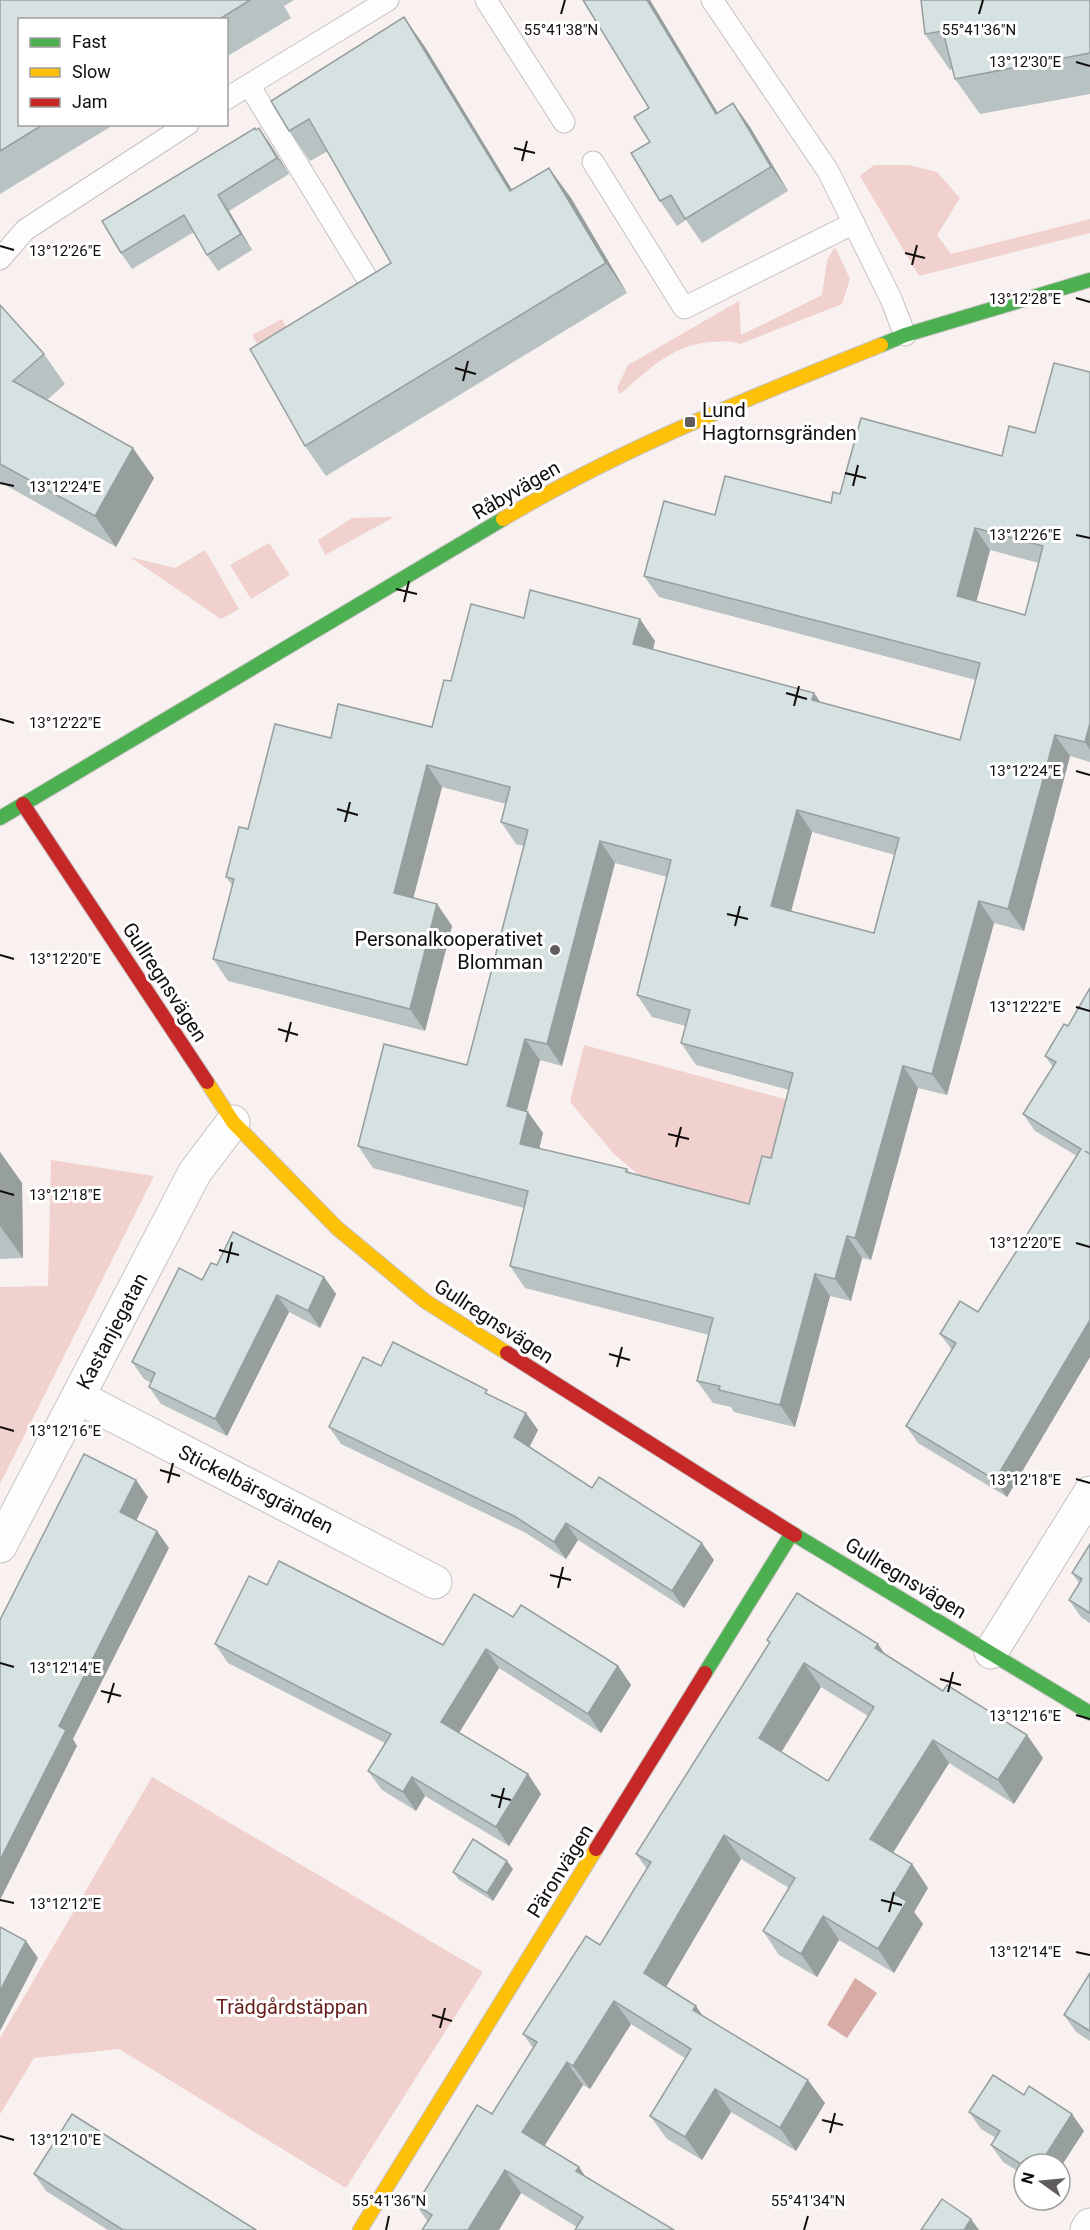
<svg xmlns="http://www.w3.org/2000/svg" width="1090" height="2230" font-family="Roboto,sans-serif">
  <rect width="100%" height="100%" fill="#f8f1f0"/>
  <g fill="#f0d1cd">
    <path d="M 874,165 L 909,165 L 937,172 L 960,198 L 937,235 L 951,254 L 1090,219 L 1090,233 L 919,276 L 860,176 Z"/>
    <path d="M 835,247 L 850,279 L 842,304 L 740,344 C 730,340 722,342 712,342 C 671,345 650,369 620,394 L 617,388 L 628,365 L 739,301 L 741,335 L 822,295 L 827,260 Z"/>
    <path d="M 282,319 L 297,351 L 271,367 L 252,335 Z"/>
    <path d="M 394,517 L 325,555 L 318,540 L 352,518 Z"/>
    <path d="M 269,543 L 290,575 L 251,599 L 230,565 Z"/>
    <path d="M 205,550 L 239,609 L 221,619 L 130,557 L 175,568 Z"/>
    <path d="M 584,1045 L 796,1102 L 777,1141 L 747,1215 L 640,1176 L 614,1154 L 570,1102 Z"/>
    <path d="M 51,1160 L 154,1176 L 0,1484 L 0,1287 L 48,1286 Z"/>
    <path d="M 152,1777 L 483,1972 L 346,2188 L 119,2049 L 34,2058 L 0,2114 L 0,2038 Z"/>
  </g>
  <path fill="#d8aba6" d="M 855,1978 L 877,1993 L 847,2038 L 827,2025 Z"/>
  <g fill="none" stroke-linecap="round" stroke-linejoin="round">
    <defs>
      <g id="lane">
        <path d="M 486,0 L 564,122"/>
        <path d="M 712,0 L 828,171 L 891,299 L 905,335"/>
        <path d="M 249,85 L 365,275"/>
        <path d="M 226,99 L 388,0"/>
        <path d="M 593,162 L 684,308 L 854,223"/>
        <path d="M 0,259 L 25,230 L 188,124"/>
      </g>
      <g id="street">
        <path d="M 78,1397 L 435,1582"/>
        <path d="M 0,1546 L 195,1172 L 233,1122"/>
        <path d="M 991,1652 L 1090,1493"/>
        <path d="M 1087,2230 L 1090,2225"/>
      </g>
      <g id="fast">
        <path d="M 881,345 L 905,335 L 1090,280"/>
        <path d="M 0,818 L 503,519"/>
        <path d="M 795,1535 L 1090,1713"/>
        <path d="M 705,1673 L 792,1533"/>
      </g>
      <g id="slow">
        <path d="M 503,519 C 623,447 752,397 881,345"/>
        <path d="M 207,1082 L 233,1122 L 337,1228 L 425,1301 L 507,1353"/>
        <path d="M 360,2230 L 596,1849"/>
      </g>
      <g id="jam">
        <path d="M 23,804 L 207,1082"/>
        <path d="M 507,1353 L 795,1535"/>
        <path d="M 596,1849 L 705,1673"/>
      </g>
    </defs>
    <use href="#lane" stroke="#c6c1c1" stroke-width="23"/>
    <use href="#street" stroke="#c6c1c1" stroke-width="35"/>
    <use href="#fast" stroke="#c6c1c1" stroke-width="16"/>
    <use href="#slow" stroke="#c6c1c1" stroke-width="16"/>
    <use href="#jam" stroke="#c6c1c1" stroke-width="16"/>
    <use href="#lane" stroke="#fefdfd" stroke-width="21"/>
    <use href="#street" stroke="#fefdfd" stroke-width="33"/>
    <use href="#fast" stroke="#4caf50" stroke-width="14"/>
    <use href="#slow" stroke="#ffc107" stroke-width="14"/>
    <use href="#jam" stroke="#c62828" stroke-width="14"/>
  </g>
  <g fill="#b8c2c2" fill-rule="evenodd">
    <path d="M 0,0 L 294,0 L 284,6 L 291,18 L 226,57 L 226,20 L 20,20 L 20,124 L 115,124 L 0,194 Z"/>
    <path d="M 583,0 L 650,0 L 717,113 L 733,103 L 750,127 L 788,191 L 702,243 L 686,220 L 677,226 L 660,201 L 650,142 L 649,108 Z"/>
    <path d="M 1090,0 L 1090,94 L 980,114 L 955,79 L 953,69 L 950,70 L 925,34 Z"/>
    <path d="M 404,17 L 425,47 L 512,190 L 549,168 L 571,198 L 627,293 L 326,476 L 305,446 L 391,263 L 328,151 L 310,161 L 289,131 Z"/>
    <path d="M 259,128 L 270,144 L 289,174 L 229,211 L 252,250 L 218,271 L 207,255 L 194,232 L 132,269 L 121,253 Z"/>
    <path d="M 0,305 L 44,354 L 65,384 L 47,400 L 154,478 L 116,547 L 0,482 Z"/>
    <path d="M 1090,372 L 1090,762 L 1070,756 L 1024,931 L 994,923 L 947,1095 L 918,1088 L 871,1260 L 862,1258 L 851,1301 L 830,1296 L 795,1427 L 734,1412 L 731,1407 L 713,1403 L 697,1381 L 709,1335 L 525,1288 L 510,1266 L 524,1208 L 373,1168 L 358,1146 L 467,1065 L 524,846 L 516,844 L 501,822 L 506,804 L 442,787 L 413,898 L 437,904 L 452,926 L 425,1031 L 228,981 L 213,959 L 232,885 L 226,877 L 248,829 L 331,738 L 432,727 L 451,681 L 524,618 L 655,641 L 653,650 L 814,693 L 820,702 L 960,740 L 976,680 L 659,597 L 644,576 L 715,515 L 831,503 L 840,494 L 1002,456 L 1035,433 ZM 990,550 L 1039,563 L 1025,615 L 976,602 ZM 812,832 L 895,855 L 874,933 L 791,911 ZM 615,863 L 667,877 L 637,995 L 652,1017 L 686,1026 L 681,1043 L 696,1065 L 789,1090 L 771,1158 L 749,1204 L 629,1172 L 627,1169 L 539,1149 L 543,1133 L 527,1111 L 540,1060 L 562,1066 Z"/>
    <path d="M 1090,988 L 1090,1357 L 1007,1497 L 918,1443 L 906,1426 L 952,1350 L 940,1334 L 978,1312 L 1077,1156 L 1035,1131 L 1023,1114 L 1053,1067 L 1045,1056 L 1068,1026 Z"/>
    <path d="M 0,1152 L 22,1183 L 23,1258 L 0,1259 Z"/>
    <path d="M 217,1265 L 324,1277 L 336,1294 L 320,1328 L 289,1312 L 227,1436 L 161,1404 L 149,1387 L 151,1383 L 144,1379 L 132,1362 L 202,1280 Z"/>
    <path d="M 381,1366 L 491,1396 L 538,1430 L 529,1447 L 592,1488 L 714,1560 L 684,1608 L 578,1540 L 566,1559 L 526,1533 L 341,1444 L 329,1427 Z"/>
    <path d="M 1090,1544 L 1090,1623 L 1081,1617 L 1069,1600 L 1079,1583 L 1072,1573 Z"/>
    <path d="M 267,1585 L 443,1645 L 513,1617 L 618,1666 L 631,1685 L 601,1733 L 499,1668 L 459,1733 L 528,1774 L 541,1794 L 509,1846 L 425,1796 L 416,1811 L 382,1790 L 368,1771 L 385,1743 L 228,1663 L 215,1644 Z"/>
    <path d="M 767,1640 L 886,1655 L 943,1691 L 1027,1735 L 1043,1758 L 1014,1804 L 949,1763 L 893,1853 L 912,1864 L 928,1888 L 914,1912 L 923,1924 L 894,1973 L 839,1940 L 817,1977 L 779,1955 L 763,1931 L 789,1888 L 741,1859 L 666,1987 L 696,2006 L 702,2015 L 825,2103 L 796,2151 L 731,2112 L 702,2160 L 667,2139 L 650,2116 L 685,2058 L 631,2024 L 590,2089 L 583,2085 L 544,2146 L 579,2167 L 585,2177 L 674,2230 L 577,2227 L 521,2193 L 499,2230 L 422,2230 L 428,2222 L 416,2205 L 492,2114 L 533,2048 L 523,2034 L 600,1945 L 647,1869 L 636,1854 L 769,1643 ZM 821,1687 L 868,1716 L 828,1781 L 781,1752 Z"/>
    <path d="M 513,1869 L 493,1901 L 459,1880 L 453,1872 Z"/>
    <path d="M 1090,1973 L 1090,2041 L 1076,2032 L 1064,2015 Z"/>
    <path d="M 1024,2095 L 1084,2131 L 1060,2168 L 1060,2164 L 1024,2164 L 1024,2175 L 1003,2162 L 991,2145 L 996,2138 L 981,2129 L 969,2112 Z"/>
    <path d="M 34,2174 L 256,2230 L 108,2230 L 46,2191 Z"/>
  </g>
  <g fill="#969e9e">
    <path d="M 647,0 L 650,0 L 733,138 L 716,114 Z"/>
    <path d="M 404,17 L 425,47 L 531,221 L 510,191 Z"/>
    <path d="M 733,103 L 750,127 L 788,191 L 771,167 Z"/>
    <path d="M 259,128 L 270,144 L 289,174 L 277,158 Z"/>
    <path d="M 549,168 L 571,198 L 627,293 L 606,263 Z"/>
    <path d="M 218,195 L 229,211 L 252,250 L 241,234 Z"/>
    <path d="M 133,448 L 154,478 L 116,547 L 95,516 Z"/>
    <path d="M 975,528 L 990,550 L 972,618 L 957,596 Z"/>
    <path d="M 640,619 L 655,641 L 648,666 L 633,644 Z"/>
    <path d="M 814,693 L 829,715 L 812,700 Z"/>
    <path d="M 1090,723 L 1090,750 L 1085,742 Z"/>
    <path d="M 1055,735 L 1070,756 L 1024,931 L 1008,909 Z"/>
    <path d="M 427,765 L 442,787 L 409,915 L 394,893 Z"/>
    <path d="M 797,810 L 812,832 L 787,927 L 771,906 Z"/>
    <path d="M 600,841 L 615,863 L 562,1066 L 547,1044 Z"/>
    <path d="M 979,901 L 994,923 L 947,1095 L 932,1074 Z"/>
    <path d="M 437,904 L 452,926 L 425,1031 L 410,1009 Z"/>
    <path d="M 525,1039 L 540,1060 L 522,1128 L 507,1106 Z"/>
    <path d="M 903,1066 L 918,1088 L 871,1260 L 855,1238 Z"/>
    <path d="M 528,1112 L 543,1133 L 535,1166 L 520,1144 Z"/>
    <path d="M 0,1152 L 22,1183 L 23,1258 L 0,1226 Z"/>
    <path d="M 847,1236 L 862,1258 L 851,1301 L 835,1279 Z"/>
    <path d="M 815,1274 L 830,1296 L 795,1427 L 780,1405 Z"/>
    <path d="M 324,1277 L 336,1294 L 320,1328 L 308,1311 Z"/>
    <path d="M 277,1295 L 289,1312 L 227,1436 L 215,1419 Z"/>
    <path d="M 1090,1320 L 1090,1357 L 1007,1497 L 995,1480 Z"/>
    <path d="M 526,1413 L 538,1430 L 526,1454 L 514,1437 Z"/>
    <path d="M 136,1480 L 148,1497 L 132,1529 L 120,1512 Z"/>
    <path d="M 566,1523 L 578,1540 L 566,1559 L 554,1542 Z"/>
    <path d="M 157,1531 L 169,1548 L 73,1739 L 77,1746 L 0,1900 L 0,1860 L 59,1726 Z"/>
    <path d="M 702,1543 L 714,1560 L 684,1608 L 672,1591 Z"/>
    <path d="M 878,1644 L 894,1667 L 875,1648 Z"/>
    <path d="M 486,1649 L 499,1668 L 454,1741 L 441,1722 Z"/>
    <path d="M 804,1663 L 821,1687 L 776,1761 L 759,1738 Z"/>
    <path d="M 618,1666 L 631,1685 L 601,1733 L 588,1714 Z"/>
    <path d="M 1027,1735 L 1043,1758 L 1014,1804 L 998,1780 Z"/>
    <path d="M 933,1740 L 949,1763 L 887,1862 L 870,1839 Z"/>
    <path d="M 528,1774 L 541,1794 L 509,1846 L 496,1827 Z"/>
    <path d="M 412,1777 L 425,1796 L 416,1811 L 403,1792 Z"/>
    <path d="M 724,1835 L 741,1859 L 660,1997 L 644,1973 Z"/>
    <path d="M 507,1861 L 513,1869 L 493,1901 L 487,1893 Z"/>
    <path d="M 912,1864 L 928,1888 L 914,1912 L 923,1924 L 894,1973 L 878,1949 L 894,1894 Z"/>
    <path d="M 823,1916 L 839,1940 L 817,1977 L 801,1954 Z"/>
    <path d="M 26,1941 L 38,1958 L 0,2031 L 0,1991 Z"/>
    <path d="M 614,2001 L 631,2024 L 590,2089 L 573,2066 Z"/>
    <path d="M 696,2006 L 712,2030 L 693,2010 Z"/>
    <path d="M 567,2062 L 583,2085 L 538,2156 L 522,2132 Z"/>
    <path d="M 808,2080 L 825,2103 L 796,2151 L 780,2128 Z"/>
    <path d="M 715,2089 L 731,2112 L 702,2160 L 685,2137 Z"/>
    <path d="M 1072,2114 L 1084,2131 L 1060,2168 L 1060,2164 L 1040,2164 Z"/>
    <path d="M 579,2167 L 595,2191 L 576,2171 Z"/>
    <path d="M 505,2170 L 521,2193 L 499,2230 L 468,2230 Z"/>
    <path d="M 971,2219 L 979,2230 L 964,2230 Z"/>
  </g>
  <g fill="#d6e1e1" stroke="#969e9e" stroke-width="1.5" fill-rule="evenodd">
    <path d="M 0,0 L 250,0 L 218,20 L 20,20 L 20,124 L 44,124 L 0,151 Z"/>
    <path d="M 583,0 L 647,0 L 716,114 L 733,103 L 771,167 L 685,219 L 671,195 L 660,201 L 631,153 L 650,142 L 634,117 L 649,108 Z"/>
    <path d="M 921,0 L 1090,0 L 1090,53 L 955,79 L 943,31 L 925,34 Z"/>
    <path d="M 404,17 L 510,191 L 549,168 L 606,263 L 305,446 L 250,349 L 391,263 L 309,119 L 289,131 L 271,101 Z"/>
    <path d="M 255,128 L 256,130 L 259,128 L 277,158 L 218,195 L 241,234 L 207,255 L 184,215 L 121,253 L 102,221 Z"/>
    <path d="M 0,305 L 44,354 L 13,381 L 133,448 L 95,516 L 0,464 Z"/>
    <path d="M 1054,363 L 1090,372 L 1090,723 L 1085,742 L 1055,735 L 1008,909 L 979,901 L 932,1074 L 903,1066 L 855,1238 L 847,1236 L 835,1279 L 815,1274 L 780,1405 L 719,1390 L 720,1386 L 697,1381 L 713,1318 L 510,1266 L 528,1191 L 358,1146 L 384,1044 L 467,1065 L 528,830 L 501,822 L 510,787 L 427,765 L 394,893 L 437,904 L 410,1009 L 213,959 L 234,879 L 226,877 L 239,827 L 248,829 L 275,724 L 331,738 L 338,704 L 432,727 L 444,680 L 451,681 L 471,604 L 524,618 L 530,590 L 640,619 L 633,644 L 814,693 L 812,700 L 960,740 L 980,663 L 644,576 L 664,501 L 715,515 L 725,476 L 831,503 L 833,492 L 840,494 L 861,418 L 1002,456 L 1009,426 L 1035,433 ZM 975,528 L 1043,546 L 1025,615 L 957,596 ZM 797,810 L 899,838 L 874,933 L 771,906 ZM 600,841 L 671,860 L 637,995 L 690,1010 L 681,1043 L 793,1073 L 771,1158 L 762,1156 L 749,1204 L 626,1172 L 627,1169 L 520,1144 L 528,1112 L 507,1106 L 525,1039 L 547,1044 Z"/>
    <path d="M 1090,988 L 1090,1154 L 1085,1151 L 1090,1154 L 1090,1320 L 995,1480 L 906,1426 L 956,1343 L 940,1334 L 960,1301 L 978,1312 L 1081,1149 L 1023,1114 L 1056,1062 L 1045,1056 L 1064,1024 L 1068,1026 Z"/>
    <path d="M 233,1232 L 324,1277 L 308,1311 L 277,1295 L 215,1419 L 149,1387 L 155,1373 L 132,1362 L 179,1268 L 202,1280 L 211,1263 L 217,1265 Z"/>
    <path d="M 393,1342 L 487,1390 L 485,1393 L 526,1413 L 514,1437 L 592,1488 L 599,1477 L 702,1543 L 672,1591 L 566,1523 L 554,1542 L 514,1516 L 329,1427 L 363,1357 L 381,1366 Z"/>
    <path d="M 84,1454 L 136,1480 L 120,1512 L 157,1531 L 59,1726 L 66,1730 L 0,1860 L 0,1620 Z"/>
    <path d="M 1090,1544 L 1090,1613 L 1069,1600 L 1082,1579 L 1072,1573 Z"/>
    <path d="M 279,1561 L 443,1645 L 474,1594 L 513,1617 L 521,1605 L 618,1666 L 588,1714 L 486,1649 L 441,1722 L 528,1774 L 496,1827 L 412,1777 L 403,1792 L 368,1771 L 391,1734 L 215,1644 L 249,1576 L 267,1585 Z"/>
    <path d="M 797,1593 L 878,1644 L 875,1648 L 943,1691 L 947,1685 L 1027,1735 L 998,1780 L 933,1740 L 870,1839 L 912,1864 L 894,1894 L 907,1901 L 878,1949 L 823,1916 L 801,1954 L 763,1931 L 795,1878 L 724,1835 L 644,1973 L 696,2006 L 693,2010 L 808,2080 L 780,2128 L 715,2089 L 685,2137 L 650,2116 L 691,2049 L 614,2001 L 573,2066 L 567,2062 L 522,2132 L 579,2167 L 576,2171 L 674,2230 L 575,2230 L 583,2217 L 505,2170 L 468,2230 L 422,2230 L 432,2215 L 416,2205 L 477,2105 L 492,2114 L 537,2042 L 523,2034 L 586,1936 L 600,1945 L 651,1862 L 636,1854 L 770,1642 L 767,1640 ZM 804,1663 L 874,1707 L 828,1781 L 759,1738 Z"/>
    <path d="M 473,1839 L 507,1861 L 487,1893 L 453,1872 Z"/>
    <path d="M 0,1927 L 26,1941 L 0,1991 Z"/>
    <path d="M 1090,1973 L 1090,2031 L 1064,2015 Z"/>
    <path d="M 993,2075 L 1024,2095 L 1029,2086 L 1072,2114 L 1040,2164 L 1024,2164 L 1024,2166 L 991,2145 L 1000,2131 L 969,2112 Z"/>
    <path d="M 72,2114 L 256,2230 L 123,2230 L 34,2174 Z"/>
    <path d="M 942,2199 L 971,2219 L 964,2230 L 921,2230 Z"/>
  </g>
  <path fill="none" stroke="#120e0e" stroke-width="2" d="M 561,14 L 565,0M 979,14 L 983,0M 1076,62 L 1090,66M 514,148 L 535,153M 522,161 L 527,141M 0,246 L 14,250M 905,253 L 925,258M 912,265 L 917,245M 1076,298 L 1090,302M 455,368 L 476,374M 463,381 L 468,361M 845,473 L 866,478M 0,483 L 14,486M 853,486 L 858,465M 1076,535 L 1090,538M 396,589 L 417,594M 404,602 L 409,581M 786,693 L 807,699M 794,706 L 799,686M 0,719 L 14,723M 1076,771 L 1090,775M 337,809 L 358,815M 345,822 L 350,802M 727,914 L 748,919M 735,926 L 740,906M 0,955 L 14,959M 1076,1007 L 1090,1011M 278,1029 L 298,1035M 286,1042 L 291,1022M 668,1134 L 689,1139M 676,1147 L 681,1127M 0,1191 L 14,1195M 1076,1243 L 1090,1247M 219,1250 L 239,1255M 227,1263 L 232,1242M 609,1354 L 630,1360M 617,1367 L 622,1347M 0,1427 L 14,1431M 160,1470 L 180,1476M 1076,1479 L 1090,1483M 168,1483 L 173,1463M 550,1575 L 571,1580M 558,1588 L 563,1567M 0,1663 L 14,1667M 940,1679 L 961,1685M 101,1691 L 121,1696M 948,1692 L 953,1672M 108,1703 L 114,1683M 1076,1715 L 1090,1719M 491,1795 L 511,1800M 499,1808 L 504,1788M 0,1900 L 14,1903M 881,1900 L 902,1905M 889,1912 L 894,1892M 1076,1952 L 1090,1955M 432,2015 L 452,2021M 440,2028 L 445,2008M 822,2120 L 843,2125M 830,2133 L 835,2113M 0,2136 L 14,2140M 386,2230 L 389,2216M 804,2230 L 808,2216"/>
  <g fill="#625d5d" stroke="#fff" stroke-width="2">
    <rect x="684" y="416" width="12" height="12" rx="3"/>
    <circle cx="555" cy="950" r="6"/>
  </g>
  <g text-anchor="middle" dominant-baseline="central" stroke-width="6" stroke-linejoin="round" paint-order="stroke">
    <g font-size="20" fill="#120e0e" stroke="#fff" text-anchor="start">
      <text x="702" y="410">Lund<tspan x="702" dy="23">Hagtornsgränden</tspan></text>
      <text x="543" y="939" text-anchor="end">Personalkooperativet<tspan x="543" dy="23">Blomman</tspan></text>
    </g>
    <g font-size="20" fill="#120e0e" stroke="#fff">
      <text transform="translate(516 490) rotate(-30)">Råbyvägen</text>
      <text transform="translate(165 982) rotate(57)">Gullregnsvägen</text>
      <text transform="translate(494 1321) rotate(33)">Gullregnsvägen</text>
      <text transform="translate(112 1331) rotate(-62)">Kastanjegatan</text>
      <text transform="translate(256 1489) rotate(27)">Stickelbärsgränden</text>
      <text transform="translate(906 1578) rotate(31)">Gullregnsvägen</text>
      <text transform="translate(560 1871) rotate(-58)">Päronvägen</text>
    </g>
    <g font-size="20" fill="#671e1a" stroke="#fff">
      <text x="292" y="2007">Trädgårdstäppan</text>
    </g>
  </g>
  <g font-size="15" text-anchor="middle" fill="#120e0e" stroke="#fff" stroke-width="6" stroke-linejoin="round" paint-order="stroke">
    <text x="561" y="35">55°41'38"N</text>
    <text x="979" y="35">55°41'36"N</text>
    <text x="1025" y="67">13°12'30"E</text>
    <text x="65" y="256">13°12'26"E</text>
    <text x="1025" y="304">13°12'28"E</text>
    <text x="65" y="492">13°12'24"E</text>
    <text x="1025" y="540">13°12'26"E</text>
    <text x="65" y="728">13°12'22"E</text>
    <text x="1025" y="776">13°12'24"E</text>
    <text x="65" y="964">13°12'20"E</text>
    <text x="1025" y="1012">13°12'22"E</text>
    <text x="65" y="1200">13°12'18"E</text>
    <text x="1025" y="1248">13°12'20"E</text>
    <text x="65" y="1436">13°12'16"E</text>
    <text x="1025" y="1485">13°12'18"E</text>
    <text x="65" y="1673">13°12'14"E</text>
    <text x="1025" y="1721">13°12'16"E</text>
    <text x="65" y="1909">13°12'12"E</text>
    <text x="1025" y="1957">13°12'14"E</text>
    <text x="65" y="2145">13°12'10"E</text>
    <text x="389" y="2206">55°41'36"N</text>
    <text x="808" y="2206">55°41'34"N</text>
  </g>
  <rect x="18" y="18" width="210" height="108" fill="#ffffff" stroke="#a09f9f" stroke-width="1.5"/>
  <rect x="30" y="38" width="30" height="9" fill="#4caf50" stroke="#a09f9f" stroke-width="1.5"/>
  <text x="72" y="48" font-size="18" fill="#120e0e">Fast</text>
  <rect x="30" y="68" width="30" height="9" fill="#ffc107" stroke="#a09f9f" stroke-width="1.5"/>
  <text x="72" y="78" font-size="18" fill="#120e0e">Slow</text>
  <rect x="30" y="98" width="30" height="9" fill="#c62828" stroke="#a09f9f" stroke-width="1.5"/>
  <text x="72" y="108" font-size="18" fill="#120e0e">Jam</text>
  <g transform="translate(1042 2182) rotate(285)"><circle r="28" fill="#ffffff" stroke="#a09f9f" stroke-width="1.5"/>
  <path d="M0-4.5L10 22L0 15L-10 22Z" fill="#625d5d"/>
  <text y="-9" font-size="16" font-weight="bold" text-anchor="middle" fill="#120e0e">N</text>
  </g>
</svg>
